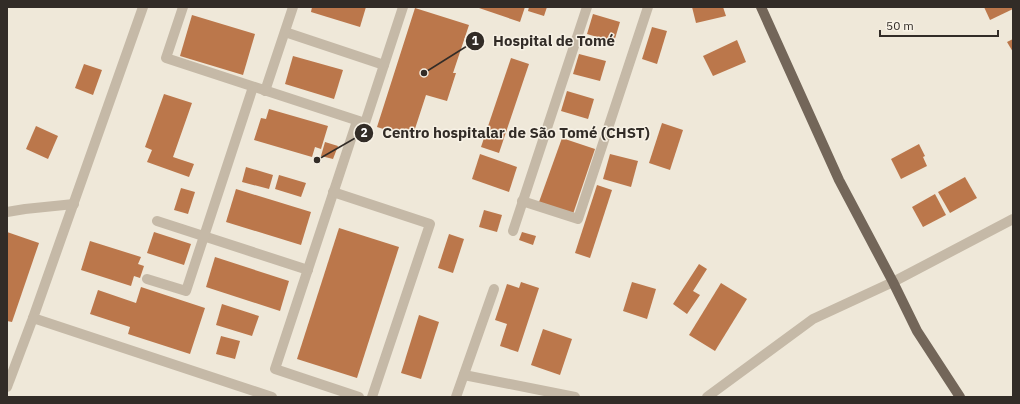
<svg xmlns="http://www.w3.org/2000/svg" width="1020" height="404" font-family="'IBM Plex Sans',sans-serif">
  <rect width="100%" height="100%" fill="#efe8d9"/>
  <g fill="#bb774b">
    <path d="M 312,7 L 366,7 L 360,27 L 311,12 Z"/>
    <path d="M 476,7 L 525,7 L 520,22 Z"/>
    <path d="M 529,7 L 547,7 L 544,16 L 528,11 Z"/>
    <path d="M 692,7 L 723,7 L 726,16 L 696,23 Z"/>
    <path d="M 984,7 L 1013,7 L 1013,9 L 990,20 Z"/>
    <path d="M 415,8 L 469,25 L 453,73 L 456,73 L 447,101 L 426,95 L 412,138 L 377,127 Z"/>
    <path d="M 593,14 L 620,22 L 614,42 L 587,34 Z"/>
    <path d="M 192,15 L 255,34 L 243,75 L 180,56 Z"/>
    <path d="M 652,27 L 667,31 L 657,64 L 642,59 Z"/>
    <path d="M 1013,39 L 1013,52 L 1007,42 Z"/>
    <path d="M 737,40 L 746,62 L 713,76 L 703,56 Z"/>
    <path d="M 579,54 L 606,61 L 600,81 L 573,74 Z"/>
    <path d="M 293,56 L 343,70 L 334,99 L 285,84 Z"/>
    <path d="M 511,58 L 529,64 L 499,153 L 481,147 Z"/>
    <path d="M 84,64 L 102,70 L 93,95 L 75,88 Z"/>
    <path d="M 567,91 L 594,99 L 588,119 L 561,111 Z"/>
    <path d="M 164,94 L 192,103 L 173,157 L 194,164 L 189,177 L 147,162 L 152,150 L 145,147 Z"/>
    <path d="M 269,109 L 328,126 L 321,149 L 315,147 L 312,157 L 254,140 L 261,118 L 266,119 Z"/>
    <path d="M 662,123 L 683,130 L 670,170 L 649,163 Z"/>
    <path d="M 36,126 L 58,136 L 48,159 L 26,149 Z"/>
    <path d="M 562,138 L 595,149 L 573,214 L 539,202 Z"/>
    <path d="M 325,142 L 338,146 L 333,159 L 321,156 Z"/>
    <path d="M 919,144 L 925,156 L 923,157 L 927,166 L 901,179 L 891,159 Z"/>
    <path d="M 480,154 L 517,167 L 509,192 L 472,179 Z"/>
    <path d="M 610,154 L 638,161 L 631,187 L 603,179 Z"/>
    <path d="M 246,167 L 273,175 L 269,189 L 242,182 Z"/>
    <path d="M 279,175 L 306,183 L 301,197 L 275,189 Z"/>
    <path d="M 965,177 L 977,198 L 950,213 L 938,192 Z"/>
    <path d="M 597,185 L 612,190 L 590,258 L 575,253 Z"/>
    <path d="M 181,188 L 195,192 L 188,214 L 174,210 Z"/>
    <path d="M 236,189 L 311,212 L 301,245 L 226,222 Z"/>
    <path d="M 935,194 L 946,215 L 923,227 L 912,207 Z"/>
    <path d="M 484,210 L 502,215 L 497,232 L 479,227 Z"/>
    <path d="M 339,228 L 399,247 L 357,378 L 297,359 Z"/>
    <path d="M 7,232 L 39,243 L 12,322 L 7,321 Z"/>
    <path d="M 154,232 L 191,244 L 184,265 L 147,253 Z"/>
    <path d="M 522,232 L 536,236 L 533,245 L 519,240 Z"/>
    <path d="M 449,234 L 464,239 L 453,273 L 438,268 Z"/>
    <path d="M 90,241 L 141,257 L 138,264 L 144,266 L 140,278 L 134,276 L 131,286 L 81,270 Z"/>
    <path d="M 215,257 L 289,281 L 280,311 L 206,287 Z"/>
    <path d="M 699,264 L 707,269 L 693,291 L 700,295 L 687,314 L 673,304 Z"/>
    <path d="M 521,282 L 539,288 L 518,352 L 500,346 L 507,324 L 495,320 L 507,284 L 519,288 Z"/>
    <path d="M 632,282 L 656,289 L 647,319 L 623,311 Z"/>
    <path d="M 721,283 L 747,299 L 715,351 L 689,335 Z"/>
    <path d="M 141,287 L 205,308 L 190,354 L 128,334 L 130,327 L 90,314 L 98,290 L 136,303 Z"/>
    <path d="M 222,304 L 259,316 L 252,336 L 216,325 Z"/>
    <path d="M 419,315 L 439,322 L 421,379 L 401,373 Z"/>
    <path d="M 543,329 L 572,339 L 560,375 L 531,365 Z"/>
    <path d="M 221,336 L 240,341 L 235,359 L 216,354 Z"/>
  </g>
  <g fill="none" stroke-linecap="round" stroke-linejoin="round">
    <g stroke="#c5b9a7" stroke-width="10">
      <path d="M 143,7 L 33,318 L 272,397"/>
      <path d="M 183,7 L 166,58 L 365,123 L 403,7"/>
      <path d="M 285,32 L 384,65"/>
      <path d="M 265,91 L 293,7"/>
      <path d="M 357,121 L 275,369 L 359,397"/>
      <path d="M 333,192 L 430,224 L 372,397"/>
      <path d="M 522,201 L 578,219 L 648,7"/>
      <path d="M 7,212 L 25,209 L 74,204"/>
      <path d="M 157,221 L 308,270"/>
      <path d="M 513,231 L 587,7"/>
      <path d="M 147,279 L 186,291 L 253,87"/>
      <path d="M 464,375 L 575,397"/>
      <path d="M 7,387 L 33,318"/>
      <path d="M 456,397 L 494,289"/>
      <path d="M 707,397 L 813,319 L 893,282 L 1013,219"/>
    </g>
    <path stroke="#736659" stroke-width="10" d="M 761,7 L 839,180 L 893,282 L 917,331 L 960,397"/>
  </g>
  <path fill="none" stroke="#322c27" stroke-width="1.5" d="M424 73L475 41M317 160L364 133"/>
  <g fill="#322c27" stroke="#f7f1e5" stroke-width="1.5">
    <circle cx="424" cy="73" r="4"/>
    <circle cx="317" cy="160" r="4"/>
    <circle cx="475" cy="41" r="10"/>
    <circle cx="364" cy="133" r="10"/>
  </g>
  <g font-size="12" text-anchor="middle" font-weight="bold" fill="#fff">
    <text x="475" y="45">1</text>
    <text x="364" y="137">2</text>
  </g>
  <g font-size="15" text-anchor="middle" font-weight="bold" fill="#322c27" stroke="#f7f1e5" stroke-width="3" stroke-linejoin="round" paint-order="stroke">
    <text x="554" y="46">Hospital de Tomé</text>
    <text x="516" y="138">Centro hospitalar de São Tomé (CHST)</text>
  </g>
  <rect width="1020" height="404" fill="none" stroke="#322c27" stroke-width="16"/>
  <path d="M880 30v6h118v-6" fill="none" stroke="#322c27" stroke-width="2"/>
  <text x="886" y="30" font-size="12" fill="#322c27" stroke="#f7f1e5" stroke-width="3" paint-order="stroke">50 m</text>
</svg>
